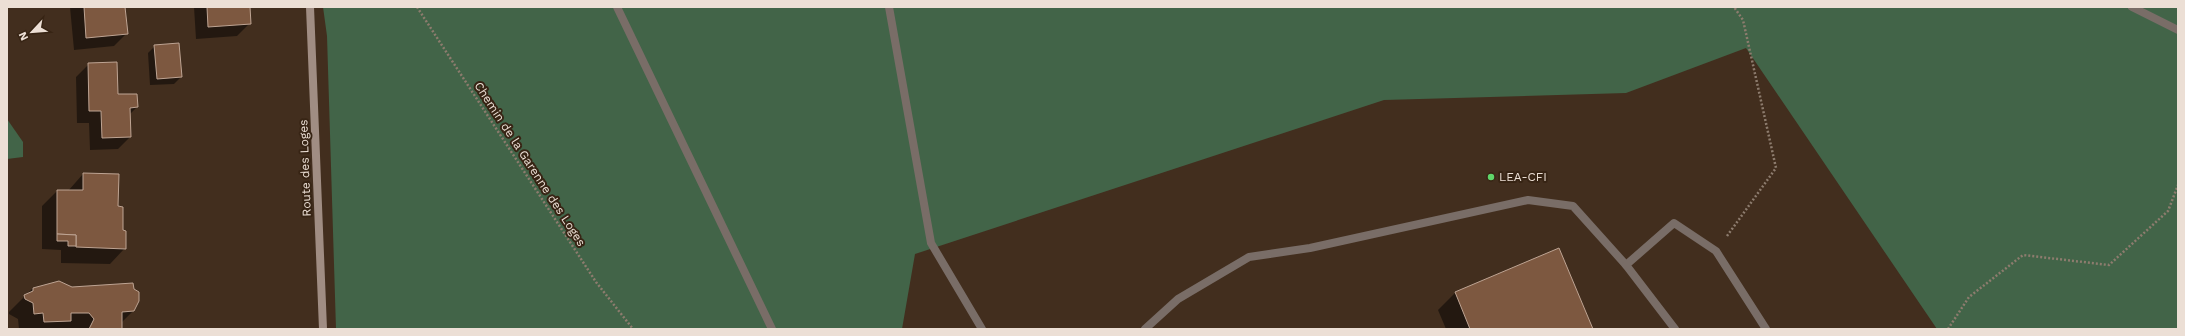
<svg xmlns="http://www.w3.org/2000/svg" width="2185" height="336" font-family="'Work Sans',sans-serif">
  <rect width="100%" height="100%" fill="#422e1e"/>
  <g fill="#426448">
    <path d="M 323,7 L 2178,7 L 2178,329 L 1937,329 L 1746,48 L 1626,93 L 1384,100 L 915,254 L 902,329 L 336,329 L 327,36 Z"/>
    <path d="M 7,119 L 23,142 L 23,157 L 7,159 Z"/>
  </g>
  <g fill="#0007">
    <path d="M 70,7 L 124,7 L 126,34 L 114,46 L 74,50 Z"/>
    <path d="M 194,7 L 249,7 L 250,23 L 237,36 L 196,39 Z"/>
    <path d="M 155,46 L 181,77 L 174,84 L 150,85 L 148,53 Z"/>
    <path d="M 89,64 L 117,95 L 137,107 L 130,114 L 130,137 L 118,149 L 90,150 L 89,123 L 77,123 L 76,77 Z"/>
    <path d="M 83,174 L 117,207 L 125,248 L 110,264 L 61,263 L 61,250 L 42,249 L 42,206 L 57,191 L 68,191 Z"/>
    <path d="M 1559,249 L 1592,329 L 1446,329 L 1438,310 L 1455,293 Z"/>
    <path d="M 33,288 L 133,311 L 121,323 L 121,329 L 19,329 L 18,319 L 9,314 L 9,312 Z"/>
  </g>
  <g fill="#7d5840" stroke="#bea493">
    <path d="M 84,7 L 125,7 L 128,34 L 86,38 Z"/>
    <path d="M 207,7 L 250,7 L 251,24 L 208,27 Z"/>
    <path d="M 179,43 L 182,77 L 157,79 L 154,45 Z"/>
    <path d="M 117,62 L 118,94 L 137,94 L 138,107 L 130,108 L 131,137 L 102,138 L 101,111 L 89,111 L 88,63 Z"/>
    <path d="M 83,173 L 119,174 L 118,206 L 123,207 L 123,230 L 126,231 L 126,249 L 76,247 L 76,235 L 57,234 L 57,190 L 83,190 Z"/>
    <path d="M 57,234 L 76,235 L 76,246 L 68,246 L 68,241 L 57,241 Z"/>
    <path d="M 1559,248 L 1593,329 L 1470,329 L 1455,292 Z"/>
    <path d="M 59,281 L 72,287 L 133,283 L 134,289 L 139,292 L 139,301 L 134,311 L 122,312 L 122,329 L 89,329 L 94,319 L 89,313 L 71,313 L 71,321 L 44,322 L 43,313 L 34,314 L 33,303 L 25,299 L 24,295 L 33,291 L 33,288 Z"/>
  </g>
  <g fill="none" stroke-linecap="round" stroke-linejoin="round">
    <g stroke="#8d7c6e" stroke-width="2.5" stroke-dasharray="2 2" stroke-linecap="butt">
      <path d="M 417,7 L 596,282 L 633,329"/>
      <path d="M 1727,236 L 1776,168 L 1743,20 L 1734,7"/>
      <path d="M 1948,329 L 1969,297 L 2023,255 L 2109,265 L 2168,211 L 2178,185"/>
    </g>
    <g stroke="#796d67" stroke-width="8">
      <path d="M 617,7 L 772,329"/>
      <path d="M 889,7 L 931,243 L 982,329"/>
      <path d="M 2132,7 L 2178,30"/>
      <path d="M 1145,329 L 1178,299 L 1249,257 L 1310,248 L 1528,200 L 1573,206 L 1626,265"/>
      <path d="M 1675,329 L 1626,265 L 1674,223 L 1716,251 L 1766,329"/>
    </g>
    <path stroke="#a08d83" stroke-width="8" d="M 310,7 L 323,329"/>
  </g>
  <circle fill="#60d56a" stroke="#372414" stroke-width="1.5" cx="1491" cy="177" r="4"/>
  <g text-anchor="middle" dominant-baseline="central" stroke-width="4" stroke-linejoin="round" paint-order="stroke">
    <g font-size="12" fill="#ecdfd5" stroke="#372414">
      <text transform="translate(530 164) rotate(57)">Chemin de la Garenne des Loges</text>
      <text transform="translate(305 168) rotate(-92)">Route des Loges</text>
    </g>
    <g font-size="12" fill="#ecdfd5" stroke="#372414" text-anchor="start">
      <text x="1499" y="177">LEA-CFI</text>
    </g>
  </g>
  <rect width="2185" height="336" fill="none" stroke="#ecdfd5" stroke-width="16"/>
  <g transform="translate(32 32) rotate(244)" stroke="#372414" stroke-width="3" paint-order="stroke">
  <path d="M0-3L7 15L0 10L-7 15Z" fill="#ecdfd5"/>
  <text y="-6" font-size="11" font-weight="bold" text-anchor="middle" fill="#ecdfd5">N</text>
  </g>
</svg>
